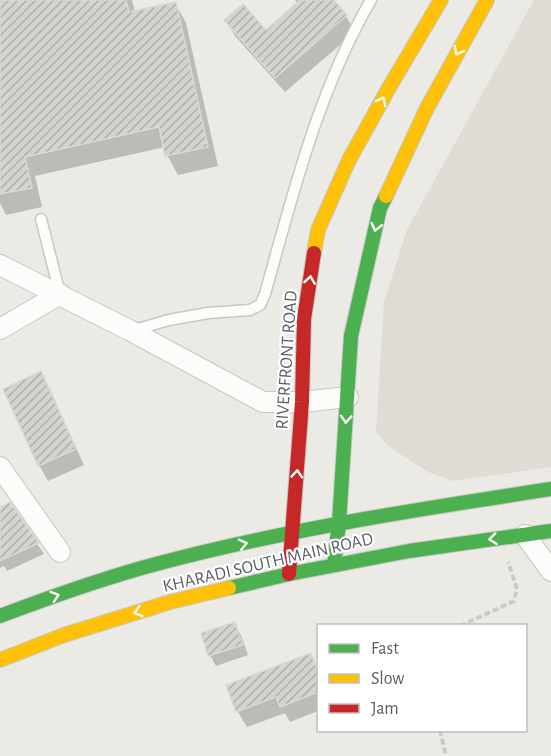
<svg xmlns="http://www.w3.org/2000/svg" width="551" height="756" font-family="'Alegreya Sans',sans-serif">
  <defs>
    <pattern id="building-hatch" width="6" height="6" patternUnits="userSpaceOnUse" patternTransform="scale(1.5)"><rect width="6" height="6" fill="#d4d3cf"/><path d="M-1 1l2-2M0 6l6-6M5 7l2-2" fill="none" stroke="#afaeac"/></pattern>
  </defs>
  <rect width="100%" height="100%" fill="#ebeae4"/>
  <path fill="#dedcd4" d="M 534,0 L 551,0 L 551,467 L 453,481 L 428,472 L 388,446 L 376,432 L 384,302 L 407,230 Z"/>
  <g fill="#0003">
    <path d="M 0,0 L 132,0 L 135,12 L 175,3 L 186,23 L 218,166 L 178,175 L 167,155 L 165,147 L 35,176 L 42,207 L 6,215 L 0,203 Z"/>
    <path d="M 295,0 L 332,0 L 346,16 L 355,32 L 285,92 L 235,36 L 226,21 L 266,32 L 298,4 Z"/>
    <path d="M 41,373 L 50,389 L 84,465 L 48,481 L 39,465 Z"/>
    <path d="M 10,504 L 44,554 L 7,571 L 4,566 L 0,568 L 0,509 Z"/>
    <path d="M 234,624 L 241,635 L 248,655 L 216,666 L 210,655 Z"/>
    <path d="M 311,655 L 318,668 L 318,711 L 290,722 L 285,713 L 247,727 L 238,712 L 228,686 Z"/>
  </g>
  <g fill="url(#building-hatch)" stroke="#dad8d4" stroke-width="1.5">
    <path d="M 0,0 L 126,0 L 129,12 L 176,2 L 208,147 L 165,156 L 159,127 L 25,157 L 32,188 L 0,194 Z"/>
    <path d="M 300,0 L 334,0 L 347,15 L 275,78 L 224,20 L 243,4 L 266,30 Z"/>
    <path d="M 41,371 L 76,449 L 38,466 L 3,389 Z"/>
    <path d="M 10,502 L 39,543 L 0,561 L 0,507 Z"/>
    <path d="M 235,622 L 243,645 L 208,656 L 201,633 Z"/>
    <path d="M 311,653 L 318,672 L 318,692 L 280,707 L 276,697 L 236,712 L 226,685 Z"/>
  </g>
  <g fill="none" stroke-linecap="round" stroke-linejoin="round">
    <defs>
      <g id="lane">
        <path d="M 41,219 L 60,294"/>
        <path d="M 131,331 L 169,320 L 208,313 L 250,310 L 260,305 L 265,294 C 293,194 318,91 371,0"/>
      </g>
      <g id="street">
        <path d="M 0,265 L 131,331 L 263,402 L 302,402 L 348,397"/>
        <path d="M 0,329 L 60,294"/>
        <path d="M 0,467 L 60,552"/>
        <path d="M 525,535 L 551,571"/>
      </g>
      <g id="fast">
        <path d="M 334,565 L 339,523 L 351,336 L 380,208 L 386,196"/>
        <path d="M 229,588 L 289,574 L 409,551 L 551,531"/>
        <path d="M 0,616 C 53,596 106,577 160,563 C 289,529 420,509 551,489"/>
      </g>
      <g id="slow">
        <path d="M 386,196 L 427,108 L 487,0"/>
        <path d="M 314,253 L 318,230 L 349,160 L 390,86 L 441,0"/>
        <path d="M 0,660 L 64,635 L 170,602 L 229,588"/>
      </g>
      <path id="jam" d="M 289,574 L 302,402 L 304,319 L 314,253"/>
    </defs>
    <use href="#lane" stroke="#c7c7c5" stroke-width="13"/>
    <use href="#street" stroke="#c7c7c5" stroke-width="22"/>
    <use href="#fast" stroke="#c7c8c6" stroke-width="16"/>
    <use href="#slow" stroke="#c7c8c6" stroke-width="16"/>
    <use href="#jam" stroke="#c7c8c6" stroke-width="16"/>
    <g stroke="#c7ccc8" stroke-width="4" stroke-dasharray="6 3" stroke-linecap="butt">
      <path d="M 460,626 L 514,601 L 517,589 L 508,562"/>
      <path d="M 440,730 L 446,756"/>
    </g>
    <use href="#lane" stroke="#fcfcfb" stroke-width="10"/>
    <use href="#street" stroke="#fcfcfb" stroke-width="20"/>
    <use href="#fast" stroke="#4caf50" stroke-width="14"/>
    <use href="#slow" stroke="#ffc107" stroke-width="14"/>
    <use href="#jam" stroke="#c62828" stroke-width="14"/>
  </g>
  <defs><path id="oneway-chevron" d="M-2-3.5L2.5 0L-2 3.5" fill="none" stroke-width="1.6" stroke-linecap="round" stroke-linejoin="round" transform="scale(1.5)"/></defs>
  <g stroke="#f6fbf6">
    <use href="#oneway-chevron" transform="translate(458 51) rotate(119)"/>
    <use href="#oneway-chevron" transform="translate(382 101) rotate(-61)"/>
    <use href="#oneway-chevron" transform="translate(376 227) rotate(103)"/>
    <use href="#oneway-chevron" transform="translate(310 280) rotate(-81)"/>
    <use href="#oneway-chevron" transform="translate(346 419) rotate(94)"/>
    <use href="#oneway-chevron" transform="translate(297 474) rotate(-86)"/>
    <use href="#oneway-chevron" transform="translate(493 539) rotate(173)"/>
    <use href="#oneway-chevron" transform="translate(243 544) rotate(-13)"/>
    <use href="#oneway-chevron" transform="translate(55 596) rotate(-18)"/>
    <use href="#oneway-chevron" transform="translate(138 612) rotate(163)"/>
  </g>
  <g text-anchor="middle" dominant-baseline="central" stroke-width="4.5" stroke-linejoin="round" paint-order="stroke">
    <g font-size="18" fill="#5a5e63" stroke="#fff">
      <text transform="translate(287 360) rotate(-86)">RIVERFRONT ROAD</text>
      <text transform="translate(268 563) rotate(-13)">KHARADI SOUTH MAIN ROAD</text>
    </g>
  </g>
  <rect x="317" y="624" width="210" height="108" fill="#ffffff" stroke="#bdbfc1" stroke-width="1.5"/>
  <rect x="329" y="644" width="30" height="9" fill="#4caf50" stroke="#bdbfc1" stroke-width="1.5"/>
  <text x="371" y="654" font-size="18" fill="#5a5e63">Fast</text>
  <rect x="329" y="674" width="30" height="9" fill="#ffc107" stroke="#bdbfc1" stroke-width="1.5"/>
  <text x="371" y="684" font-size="18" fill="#5a5e63">Slow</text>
  <rect x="329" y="704" width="30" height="9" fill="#c62828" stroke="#bdbfc1" stroke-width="1.5"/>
  <text x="371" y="714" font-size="18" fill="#5a5e63">Jam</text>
</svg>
